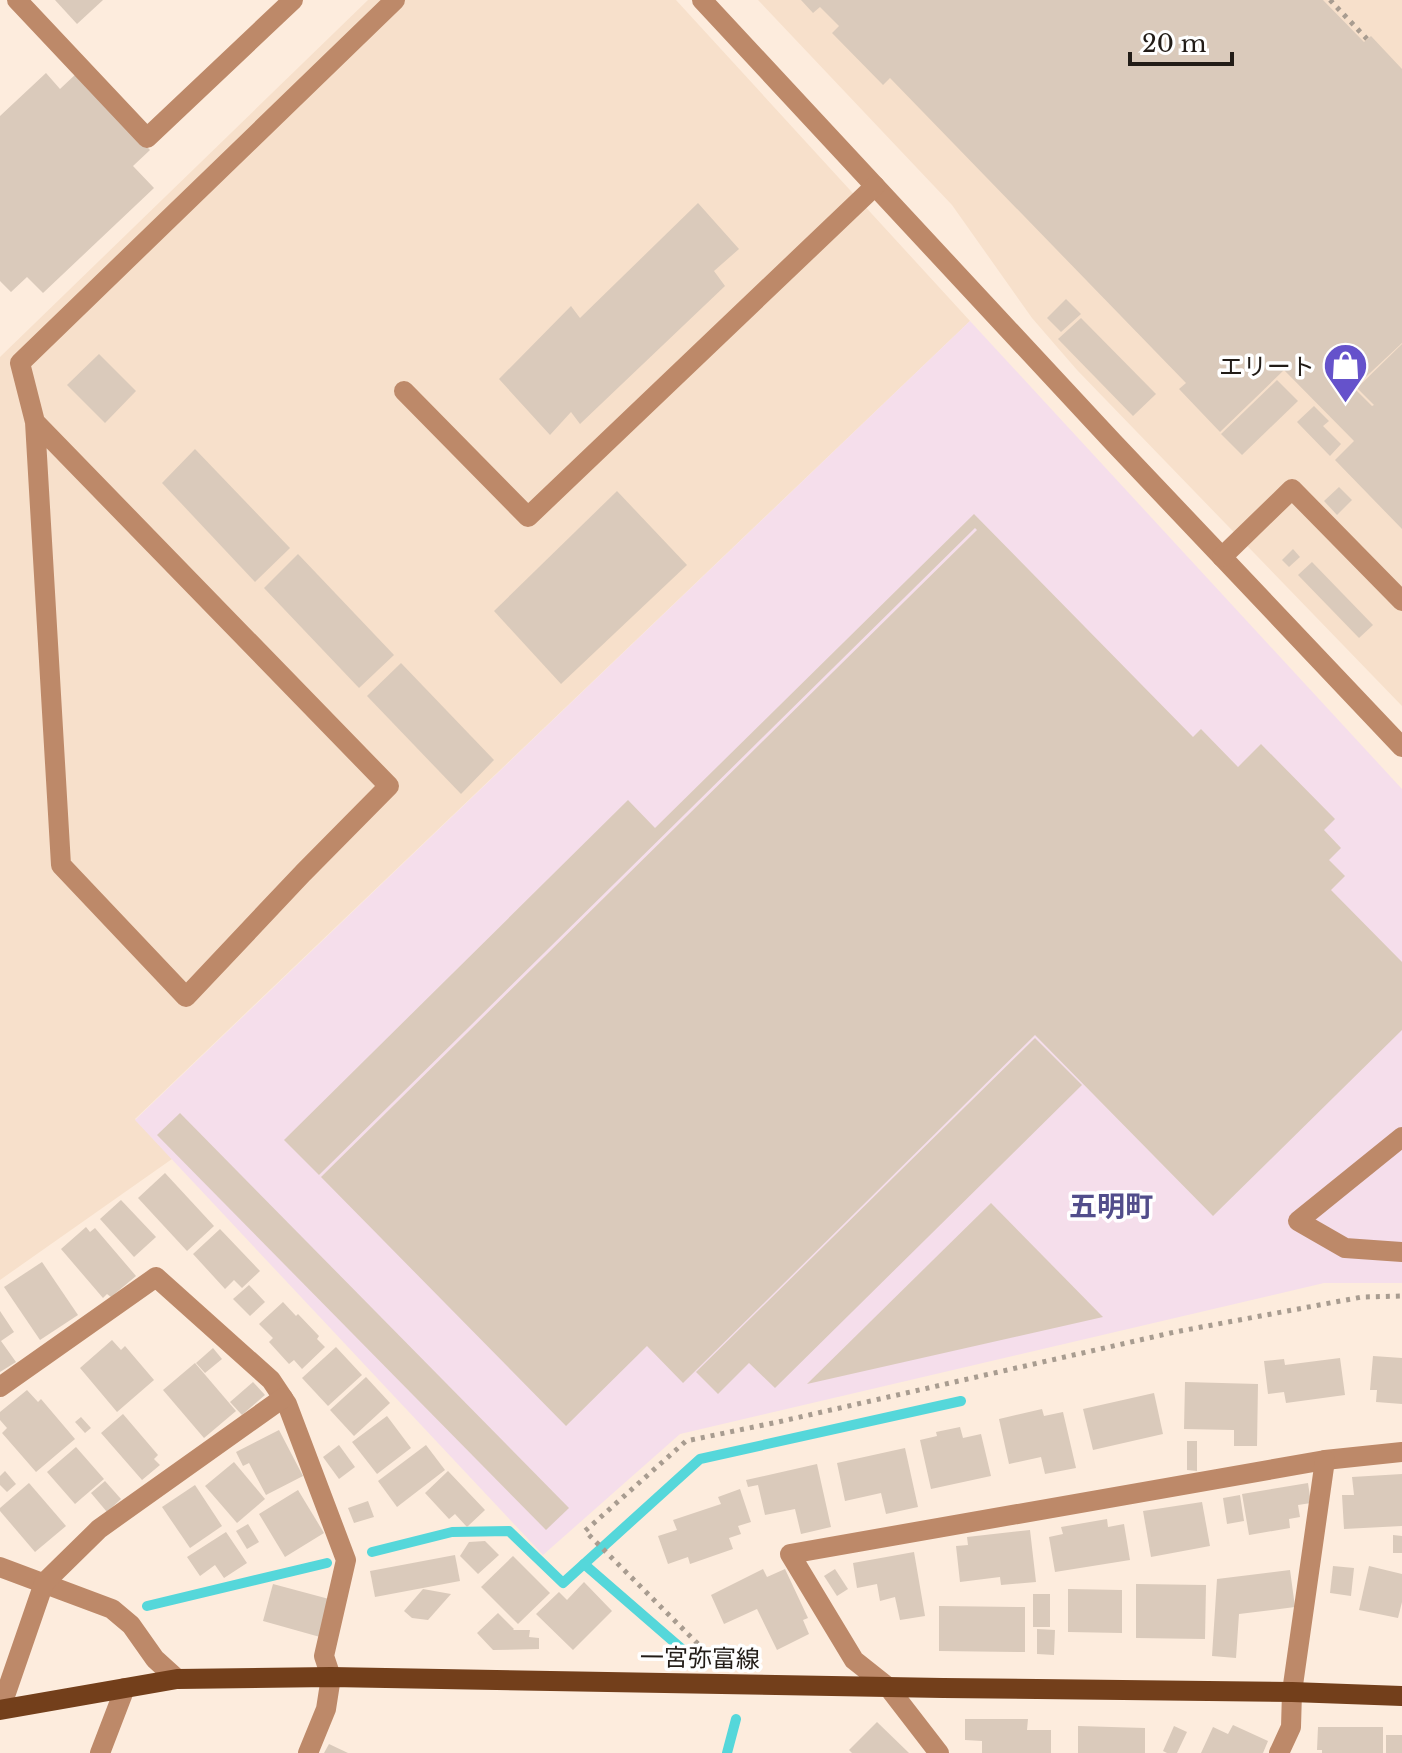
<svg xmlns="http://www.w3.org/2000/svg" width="1402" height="1753" font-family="'Libre Baskerville','Noto Sans JP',serif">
  <rect width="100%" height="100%" fill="#fdecdd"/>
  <g fill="#f7e0cb">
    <path d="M 368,0 L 676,0 L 970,321 L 135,1119 L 172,1159 L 0,1280 L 0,357 Z"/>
    <path d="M 758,0 L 1402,0 L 1402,706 L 1077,370 L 1032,318 L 952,205 Z"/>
  </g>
  <path fill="#f5deeb" d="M 970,321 L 1402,789 L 1402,1283 L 1324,1283 L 680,1434 L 543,1555 L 135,1120 Z"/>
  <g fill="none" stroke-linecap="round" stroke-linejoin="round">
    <g stroke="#55d7da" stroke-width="10">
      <path d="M 372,1552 L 452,1532 L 509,1531 L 563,1583 L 700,1459 L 961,1401"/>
      <path d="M 584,1564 L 682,1649"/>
      <path d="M 147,1606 L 327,1563"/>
      <path d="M 727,1753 L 736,1719"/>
    </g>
  </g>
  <g fill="#dacabb">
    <path d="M 55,0 L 103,0 L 77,24 Z"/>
    <path d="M 801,0 L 1323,0 L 1364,42 L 1371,36 L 1402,69 L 1402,343 L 1354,388 L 1372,406 L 1374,405 L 1357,388 L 1402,344 L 1402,529 L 1335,460 L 1354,441 L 1284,370 L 1220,432 L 1179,389 L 1186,383 L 890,78 L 883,85 L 832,33 L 839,26 L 820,7 L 813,13 Z"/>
    <path d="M 46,73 L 60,89 L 77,73 L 150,150 L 133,166 L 154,188 L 43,293 L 27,277 L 11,292 L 0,281 L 0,116 Z"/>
    <path d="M 698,203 L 739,249 L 714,271 L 725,286 L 580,424 L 571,412 L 550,435 L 499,379 L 571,306 L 580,318 Z"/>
    <path d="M 1066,299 L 1081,314 L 1061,332 L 1047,318 Z"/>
    <path d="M 1081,318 L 1156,394 L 1133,416 L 1058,339 Z"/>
    <path d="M 99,354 L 136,391 L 105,423 L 67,385 Z"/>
    <path d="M 1277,380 L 1298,401 L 1242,455 L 1221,434 Z"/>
    <path d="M 1314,406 L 1329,421 L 1323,426 L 1341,444 L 1330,456 L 1297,422 Z"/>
    <path d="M 195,449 L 290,548 L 255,582 L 162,483 Z"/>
    <path d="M 1339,487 L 1352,500 L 1337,515 L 1324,501 Z"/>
    <path d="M 617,491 L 687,565 L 561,684 L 494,611 Z"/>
    <path d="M 974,514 L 1193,737 L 1201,729 L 1238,767 L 1261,744 L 1335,819 L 1324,830 L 1341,848 L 1329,860 L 1345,876 L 1331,890 L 1402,962 L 1402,1030 L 1213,1216 L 1035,1035 L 683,1383 L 647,1346 L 566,1426 L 321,1177 L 977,530 L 975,528 L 319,1175 L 284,1140 L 628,800 L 655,828 Z"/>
    <path d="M 1293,549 L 1300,557 L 1289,567 L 1282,560 Z"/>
    <path d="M 298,554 L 394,655 L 359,688 L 264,588 Z"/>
    <path d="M 1312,562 L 1373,625 L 1359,638 L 1298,575 Z"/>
    <path d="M 401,663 L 494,760 L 461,794 L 367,696 Z"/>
    <path d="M 1035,1038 L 1082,1085 L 775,1388 L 749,1363 L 718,1394 L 696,1372 Z"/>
    <path d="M 180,1113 L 569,1508 L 546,1530 L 157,1135 Z"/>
    <path d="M 165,1173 L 214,1226 L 187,1251 L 138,1198 Z"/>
    <path d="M 121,1200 L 156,1237 L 134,1257 L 100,1219 Z"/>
    <path d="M 991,1203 L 1103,1317 L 807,1384 Z"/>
    <path d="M 86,1227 L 90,1232 L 95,1228 L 136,1276 L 111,1297 L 107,1294 L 103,1298 L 61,1249 Z"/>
    <path d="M 220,1229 L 260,1271 L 242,1288 L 234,1280 L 225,1289 L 193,1254 Z"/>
    <path d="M 42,1262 L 78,1315 L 40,1340 L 4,1287 Z"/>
    <path d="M 249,1285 L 265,1302 L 250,1316 L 233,1299 Z"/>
    <path d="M 283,1302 L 296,1316 L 298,1314 L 319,1336 L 317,1339 L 325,1347 L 302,1369 L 294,1360 L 289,1364 L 269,1342 L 273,1338 L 259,1324 Z"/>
    <path d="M 0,1311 L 14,1332 L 1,1341 L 16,1362 L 0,1372 Z"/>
    <path d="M 112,1340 L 121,1350 L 125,1346 L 154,1380 L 117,1412 L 80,1368 Z"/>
    <path d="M 336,1347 L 362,1375 L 328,1406 L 302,1378 Z"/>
    <path d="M 213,1348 L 222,1359 L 205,1373 L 196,1363 Z"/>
    <path d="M 1373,1356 L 1402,1358 L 1402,1404 L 1376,1402 L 1377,1390 L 1370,1390 Z"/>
    <path d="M 1340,1358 L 1345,1395 L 1286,1403 L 1284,1392 L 1268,1394 L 1264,1361 L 1284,1359 L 1285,1365 Z"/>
    <path d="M 195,1363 L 236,1411 L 204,1438 L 163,1390 Z"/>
    <path d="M 366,1377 L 390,1403 L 354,1436 L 330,1410 Z"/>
    <path d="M 253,1382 L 265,1395 L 242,1415 L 230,1402 Z"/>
    <path d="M 1185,1382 L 1258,1384 L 1257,1446 L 1234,1446 L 1234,1430 L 1184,1429 Z"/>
    <path d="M 27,1390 L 38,1402 L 41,1399 L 75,1439 L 36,1472 L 2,1433 L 7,1428 L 0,1420 L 0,1412 Z"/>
    <path d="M 1154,1393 L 1163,1434 L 1093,1450 L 1083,1409 Z"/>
    <path d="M 1042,1409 L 1044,1416 L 1063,1412 L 1076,1468 L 1045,1474 L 1041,1457 L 1009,1464 L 999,1419 Z"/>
    <path d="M 123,1414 L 158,1455 L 154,1459 L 160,1465 L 142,1480 L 101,1433 Z"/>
    <path d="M 387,1416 L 411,1448 L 377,1474 L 352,1442 Z"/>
    <path d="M 81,1417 L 91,1428 L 85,1433 L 75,1422 Z"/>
    <path d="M 960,1427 L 963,1438 L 981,1434 L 991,1476 L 931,1489 L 920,1440 L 937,1436 L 936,1432 Z"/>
    <path d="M 279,1430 L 303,1476 L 266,1495 L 249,1463 L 243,1466 L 236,1452 Z"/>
    <path d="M 1187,1441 L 1197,1441 L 1197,1471 L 1187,1470 Z"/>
    <path d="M 339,1445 L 355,1467 L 339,1479 L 323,1457 Z"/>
    <path d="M 426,1445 L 445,1470 L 397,1507 L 378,1481 Z"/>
    <path d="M 76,1447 L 104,1479 L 75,1504 L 47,1472 Z"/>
    <path d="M 905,1448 L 918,1507 L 886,1514 L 881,1493 L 845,1501 L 837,1463 Z"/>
    <path d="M 234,1462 L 265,1499 L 237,1523 L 205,1486 Z"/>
    <path d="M 817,1464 L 831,1527 L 801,1534 L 795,1509 L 765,1515 L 758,1485 L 748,1487 L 746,1480 Z"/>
    <path d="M 5,1471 L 16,1484 L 7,1492 L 0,1485 L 0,1476 Z"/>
    <path d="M 448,1471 L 485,1510 L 467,1527 L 455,1514 L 449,1519 L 425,1493 Z"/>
    <path d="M 1402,1474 L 1402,1526 L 1344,1529 L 1342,1495 L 1354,1495 L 1352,1477 Z"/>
    <path d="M 105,1481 L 121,1499 L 107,1512 L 91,1493 Z"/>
    <path d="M 29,1483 L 66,1526 L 35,1552 L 0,1511 L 0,1508 Z"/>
    <path d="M 1308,1483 L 1311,1503 L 1298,1505 L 1300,1517 L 1289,1519 L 1290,1528 L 1249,1535 L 1242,1494 Z"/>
    <path d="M 195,1485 L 222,1526 L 190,1548 L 162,1507 Z"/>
    <path d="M 740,1489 L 751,1522 L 738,1526 L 741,1534 L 729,1538 L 733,1549 L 690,1564 L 688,1557 L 668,1564 L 658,1536 L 677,1530 L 673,1520 L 721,1504 L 718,1497 Z"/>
    <path d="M 298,1490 L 324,1533 L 285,1557 L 259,1514 Z"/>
    <path d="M 1240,1495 L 1244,1521 L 1227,1524 L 1223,1498 Z"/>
    <path d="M 368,1501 L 374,1517 L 354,1523 L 348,1508 Z"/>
    <path d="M 1202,1502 L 1210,1546 L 1151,1557 L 1143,1511 Z"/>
    <path d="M 1107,1519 L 1108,1527 L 1124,1524 L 1130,1560 L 1055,1572 L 1049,1537 L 1063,1534 L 1061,1527 Z"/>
    <path d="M 248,1524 L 259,1542 L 247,1549 L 236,1531 Z"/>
    <path d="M 1030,1530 L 1036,1582 L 1001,1585 L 1000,1577 L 960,1582 L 956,1546 L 968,1545 L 967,1537 Z"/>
    <path d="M 226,1532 L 247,1563 L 224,1578 L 215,1565 L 200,1576 L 187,1557 Z"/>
    <path d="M 1393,1535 L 1402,1536 L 1402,1553 L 1393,1553 Z"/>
    <path d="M 485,1541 L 499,1555 L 478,1574 L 460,1556 L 469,1542 Z"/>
    <path d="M 914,1552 L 925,1616 L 900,1620 L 895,1597 L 880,1601 L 877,1584 L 857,1588 L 853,1563 Z"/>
    <path d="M 455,1555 L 460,1581 L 375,1597 L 370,1571 Z"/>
    <path d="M 513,1556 L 550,1593 L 518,1624 L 481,1587 Z"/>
    <path d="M 1333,1566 L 1354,1568 L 1351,1596 L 1330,1593 Z"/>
    <path d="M 1369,1566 L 1402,1574 L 1402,1602 L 1398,1618 L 1359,1610 Z"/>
    <path d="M 763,1569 L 767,1577 L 785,1569 L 808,1618 L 803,1620 L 809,1634 L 777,1650 L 757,1609 L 724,1624 L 711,1595 Z"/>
    <path d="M 835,1569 L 848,1589 L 837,1596 L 824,1576 Z"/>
    <path d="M 1290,1570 L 1295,1607 L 1239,1614 L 1236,1658 L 1212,1656 L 1217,1579 Z"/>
    <path d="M 584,1582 L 612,1611 L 573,1650 L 536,1614 L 559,1592 L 567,1600 Z"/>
    <path d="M 273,1584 L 329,1599 L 320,1637 L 263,1621 Z"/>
    <path d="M 1136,1584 L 1206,1585 L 1205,1639 L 1136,1638 Z"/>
    <path d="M 423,1589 L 451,1594 L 428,1620 L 412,1618 L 404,1611 Z"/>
    <path d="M 1068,1589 L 1122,1590 L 1122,1633 L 1068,1632 Z"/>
    <rect x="1033" y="1594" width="17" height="33"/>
    <path d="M 939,1606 L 1025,1607 L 1025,1652 L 939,1651 Z"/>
    <path d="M 498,1613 L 514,1629 L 513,1630 L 530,1630 L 529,1637 L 539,1638 L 539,1649 L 493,1650 L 477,1633 Z"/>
    <path d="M 1037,1629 L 1055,1630 L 1054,1655 L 1037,1654 Z"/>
    <path d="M 965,1719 L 1028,1719 L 1027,1730 L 1051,1730 L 1051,1753 L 982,1753 L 982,1741 L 965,1740 Z"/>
    <path d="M 877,1722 L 909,1753 L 852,1753 L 849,1750 Z"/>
    <path d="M 1233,1725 L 1268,1741 L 1263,1753 L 1201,1753 L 1213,1727 L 1228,1734 Z"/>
    <path d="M 1078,1726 L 1145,1728 L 1145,1753 L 1078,1753 Z"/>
    <path d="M 1174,1726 L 1187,1732 L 1177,1753 L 1167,1753 L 1163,1751 Z"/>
    <path d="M 1318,1727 L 1383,1727 L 1383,1753 L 1322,1753 L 1322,1750 L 1317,1750 Z"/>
    <rect x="1386" y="1735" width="16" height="18"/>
    <path d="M 329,1744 L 348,1753 L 324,1753 Z"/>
  </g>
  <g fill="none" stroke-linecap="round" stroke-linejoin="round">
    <g stroke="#a89c90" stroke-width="5" stroke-dasharray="4 6" stroke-linecap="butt">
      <path d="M 1330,0 L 1367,39"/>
      <path d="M 712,1658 L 585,1531 L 686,1441 L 778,1422 L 1175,1332 L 1362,1297 L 1402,1296"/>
    </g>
    <g stroke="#bd8969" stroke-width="20">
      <path d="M 17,0 L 147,138 L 293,0"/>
      <path d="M 702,0 L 1113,442 L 1402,747"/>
      <path d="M 404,391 L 528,517 L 875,186"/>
      <path d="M 35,422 L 389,786 L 303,873 L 186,997 L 61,865 L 35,422 L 20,363 L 395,0"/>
      <path d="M 1222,557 L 1292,489 L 1402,601"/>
      <path d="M 1402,1137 L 1298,1221 L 1345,1248 L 1402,1252"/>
      <path d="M 0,1387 L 156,1277 L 271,1380 L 287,1404 L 346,1560 L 324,1656 L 331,1677 L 326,1709 L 308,1753"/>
      <path d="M 0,1567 L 112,1609 L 131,1625 L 155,1659 L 177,1679"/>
      <path d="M 0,1702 L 6,1693 L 44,1583 L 99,1529 L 283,1398"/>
      <path d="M 100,1753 L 125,1688"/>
      <path d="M 939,1753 L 888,1687 L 854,1660 L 790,1554 L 1325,1460 L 1402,1452"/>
      <path d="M 1279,1753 L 1291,1727 L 1292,1692 L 1325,1460"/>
    </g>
    <path stroke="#733f1b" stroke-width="20" d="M 0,1710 L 177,1679 L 331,1677 L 943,1688 L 1292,1692 L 1402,1696"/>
  </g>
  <defs>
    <symbol id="shop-pin" viewBox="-11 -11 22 30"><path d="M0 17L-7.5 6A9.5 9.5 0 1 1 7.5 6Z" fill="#6552cb" stroke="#fff"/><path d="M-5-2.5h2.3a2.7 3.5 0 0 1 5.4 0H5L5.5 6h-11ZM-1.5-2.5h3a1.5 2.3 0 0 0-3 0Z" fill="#fff"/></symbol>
  </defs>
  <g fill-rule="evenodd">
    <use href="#shop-pin" x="1320" y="340" width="51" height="69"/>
  </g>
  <g text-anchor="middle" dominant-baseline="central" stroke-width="7" stroke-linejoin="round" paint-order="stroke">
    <g font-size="24" fill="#221c17" stroke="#fff" text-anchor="end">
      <text x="1315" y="366">エリート</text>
    </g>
    <g font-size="24" fill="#221c17" stroke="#fff">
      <text transform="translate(700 1658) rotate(1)">一宮弥富線</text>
    </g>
    <g font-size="28" font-weight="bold" fill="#524d8b" stroke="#fff">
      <text x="1111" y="1206">五明町</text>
    </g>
  </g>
  <path d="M1130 52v12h102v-12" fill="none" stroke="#221c17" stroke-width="4"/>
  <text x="1142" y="52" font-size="24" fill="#221c17" stroke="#ffffff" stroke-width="6" paint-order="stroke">20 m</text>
</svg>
